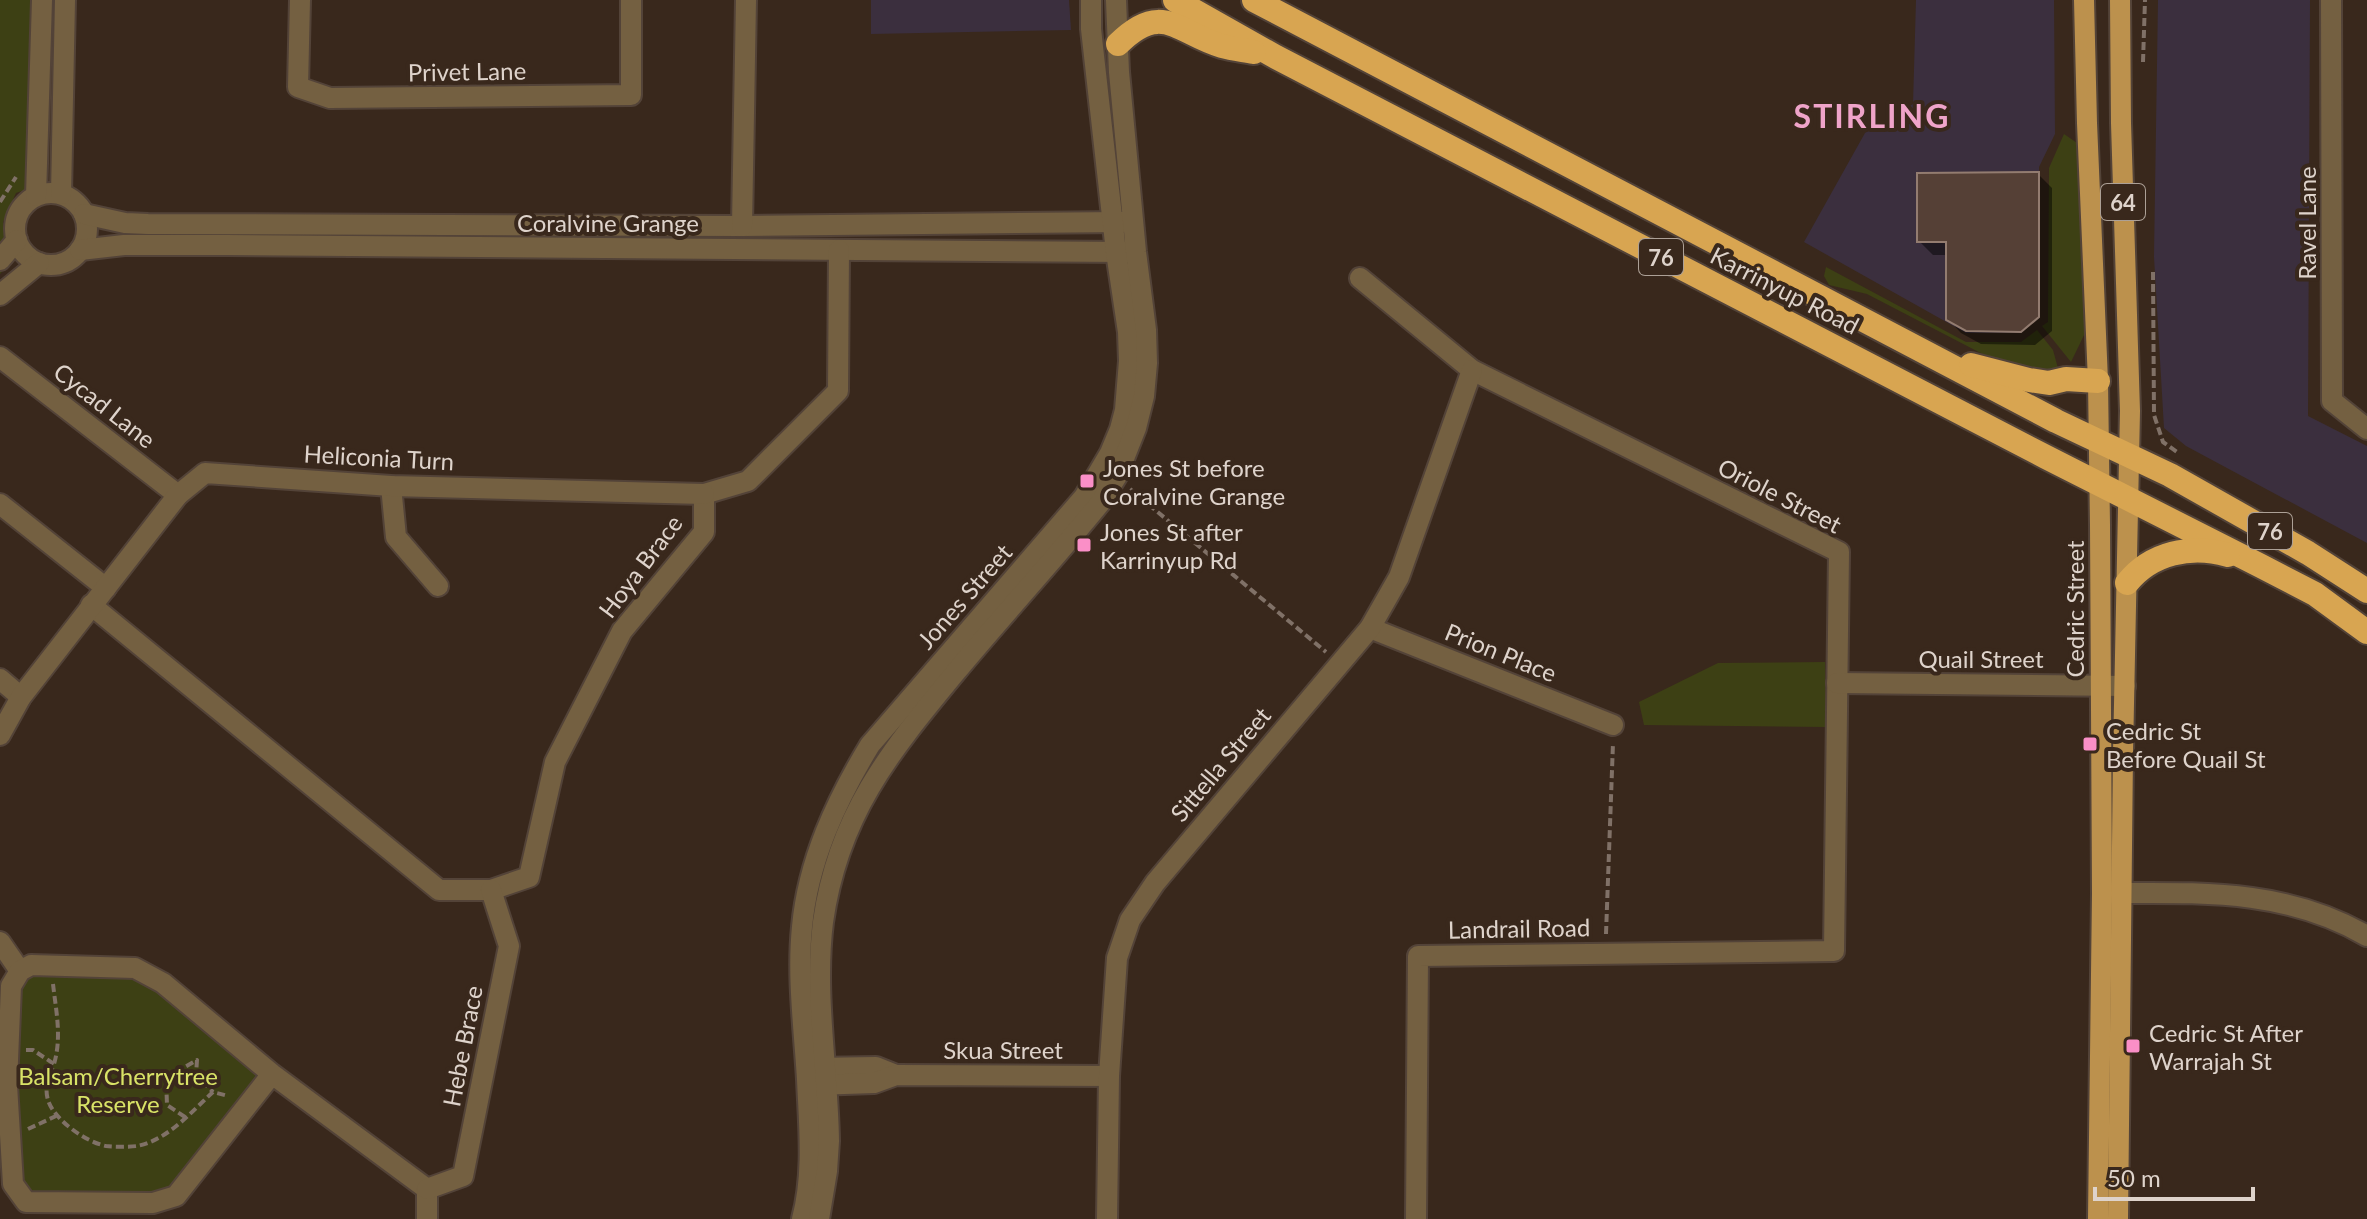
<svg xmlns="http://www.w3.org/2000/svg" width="2367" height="1219" font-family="Lato,sans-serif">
  <rect width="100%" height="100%" fill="#39281c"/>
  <g fill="#3b2f3e">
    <path d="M 871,0 L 1069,0 L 1071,30 L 871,34 Z"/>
    <path d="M 1916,0 L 2054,0 L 2055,134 L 2039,167 L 2039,317 L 2021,333 L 1966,333 L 1804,242 L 1865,133 L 1913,104 Z"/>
    <path d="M 2158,0 L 2310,0 L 2308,416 L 2367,446 L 2367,543 L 2186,446 L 2164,428 L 2154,257 Z"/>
  </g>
  <g fill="#3d4014">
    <path d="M 0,0 L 36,0 L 45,183 L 16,193 L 3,222 L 8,265 L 0,274 Z"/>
    <path d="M 2064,134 L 2077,143 L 2086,331 L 2071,362 L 2042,326 L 2048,322 L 2049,168 Z"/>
    <path d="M 1826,267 L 1966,342 L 2021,342 L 2037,330 L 2053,350 L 2059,372 L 2044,376 L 1996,361 L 1867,294 L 1829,285 L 1824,276 Z"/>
    <path d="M 1825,662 L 1826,727 L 1644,725 L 1639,702 L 1718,663 Z"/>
    <path d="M 135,968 L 272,1074 L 176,1196 L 26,1202 L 13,1184 L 20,971 Z"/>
  </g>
  <path fill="#0007" d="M 2038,174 L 2052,188 L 2052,331 L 2035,345 L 1981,344 L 1961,333 L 1948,319 L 1948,255 L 1933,255 L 1919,241 Z"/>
  <path fill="#554036" stroke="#937c70" stroke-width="2" d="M 2039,172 L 2039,317 L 2021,332 L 1966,331 L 1946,320 L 1946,242 L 1917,242 L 1917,173 Z"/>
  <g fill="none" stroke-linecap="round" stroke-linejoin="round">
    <defs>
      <g id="minor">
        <path d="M 300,0 L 298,87 L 330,98 L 631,95 L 631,0"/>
        <path d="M 2331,0 L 2332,401 L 2367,429"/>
        <circle cx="51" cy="229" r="36"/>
        <path d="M 61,194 L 65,0"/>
        <path d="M 36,196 L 42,0"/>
        <path d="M 84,214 L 125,223 L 148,224 L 742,226 L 1123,222"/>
        <path d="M 742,226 L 746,0"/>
        <path d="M 80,250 L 124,245 L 226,245 L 1128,252"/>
        <path d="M 0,260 L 17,240"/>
        <path d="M 1360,278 L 1472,370 L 1839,552 L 1834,951 L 1418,956 L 1416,1219"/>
        <path d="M 0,295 L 39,263"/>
        <path d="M 0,357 L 178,495"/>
        <path d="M 391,486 L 396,537 L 438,586"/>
        <path d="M 0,504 L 106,588"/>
        <path d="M 91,605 L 439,890 L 491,890 L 529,877 L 555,762 L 622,631 L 704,532 L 704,494 L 748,481 L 838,391 L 839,250"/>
        <path d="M 1370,628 L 1613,725"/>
        <path d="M 0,679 L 21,697"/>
        <path d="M 1837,683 L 2125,686"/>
        <path d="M 0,735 L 21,697 L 178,495 L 205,473 L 391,486 L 704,494"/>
        <path d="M 2107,893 C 2199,893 2284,888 2367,936"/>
        <path d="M 0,942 L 20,971"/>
        <path d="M 814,1068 L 876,1067 L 896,1075"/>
        <path d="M 272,1074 L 176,1196 L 153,1203 L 26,1202 L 13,1184 L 7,1085 L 11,986 L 20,971 L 31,965 L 135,968 L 163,983 L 272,1074 L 427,1189 L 427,1219"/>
        <path d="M 815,1085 L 874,1083 L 896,1075 L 1109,1076"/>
        <path d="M 427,1189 L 463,1176 L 509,946 L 491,890"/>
        <path d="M 802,1219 C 814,1174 809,1126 807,1079 C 804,1029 797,977 802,927 C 808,861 836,801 870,745 L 1084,497 L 1110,453 L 1120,429 L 1125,410 L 1129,361 L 1128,332 L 1116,252 L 1091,29 L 1091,0"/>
        <path d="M 819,1219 L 827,1171 L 829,1141 C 828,1068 814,994 823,922 C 838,815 889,753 955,673 C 1003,615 1054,560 1101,502 L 1117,476 L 1136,428 L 1144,396 L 1147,363 L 1146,330 L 1136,252 L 1119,72 L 1116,0"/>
        <path d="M 1107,1219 L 1109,1076 L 1117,958 L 1130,920 L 1155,883 L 1370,628 L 1399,577 L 1472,370"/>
      </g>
      <g id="major">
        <path d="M 2084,0 L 2087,123 L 2098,381 L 2100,525 L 2102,893 L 2098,1219"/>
        <path d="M 2118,1219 L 2123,753 L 2130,411 L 2121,123 L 2120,0"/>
      </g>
      <g id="highway">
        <path d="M 1175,0 L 1276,57 L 2046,457 L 2261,566 L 2315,594 L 2367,632"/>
        <path d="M 1254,0 L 2056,421 L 2170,475 L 2308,553 L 2367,591"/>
        <path d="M 1118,44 C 1162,0 1178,33 1222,46 C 1233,49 1244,50 1254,52"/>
        <path d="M 1971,365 L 2029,380 L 2049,383 L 2066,379 L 2098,381"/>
        <path d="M 2127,583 C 2151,553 2191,544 2228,555"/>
      </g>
    </defs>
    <use href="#minor" stroke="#534338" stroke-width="24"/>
    <use href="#major" stroke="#534338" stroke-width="24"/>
    <use href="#highway" stroke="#534338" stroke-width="28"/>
    <g stroke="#807167" stroke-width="4" stroke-dasharray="8 4" stroke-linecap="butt">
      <path d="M 2143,62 L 2145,0"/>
      <path d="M 0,202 L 16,177"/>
      <path d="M 2153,272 L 2154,415 L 2163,442 L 2177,452"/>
      <path d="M 1130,489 L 1326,652"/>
      <path d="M 1606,934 L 1613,743"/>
      <path d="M 53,984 C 56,1011 62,1037 54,1064"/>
      <path d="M 26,1050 L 33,1050 L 54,1064 C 49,1076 44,1087 48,1100 C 54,1120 86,1142 106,1146 C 114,1147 129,1147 137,1146 C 168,1140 191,1112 213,1092 L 228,1096"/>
      <path d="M 185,1117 L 167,1105 L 166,1078 L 197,1060 L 196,1075 L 213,1092"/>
      <path d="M 28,1129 L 56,1116"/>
    </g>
    <use href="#minor" stroke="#746041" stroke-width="20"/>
    <use href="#major" stroke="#bc914d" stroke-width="20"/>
    <use href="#highway" stroke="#d8a551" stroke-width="24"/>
  </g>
  <g fill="#fa8fc7" stroke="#39281c" stroke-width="3">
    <rect x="1079" y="473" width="16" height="16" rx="4"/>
    <rect x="1076" y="537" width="16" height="16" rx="4"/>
    <rect x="2082" y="736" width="16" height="16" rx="4"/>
    <rect x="2125" y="1038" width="16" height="16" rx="4"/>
  </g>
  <g text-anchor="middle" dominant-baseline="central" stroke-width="8" stroke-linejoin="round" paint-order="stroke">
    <g fill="#39281c" stroke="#aca096" stroke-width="2">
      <rect x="2101" y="184" width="44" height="36" rx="6"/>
      <rect x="1639" y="239" width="44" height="36" rx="6"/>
      <rect x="2248" y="513" width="44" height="36" rx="6"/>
    </g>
    <g font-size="22" font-weight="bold" fill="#ded3cb">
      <text x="2123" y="202">64</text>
      <text x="1661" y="257">76</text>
      <text x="2270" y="531">76</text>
    </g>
    <g font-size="24" fill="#ded3cb" stroke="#39281c">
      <text transform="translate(467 71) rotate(-1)">Privet Lane</text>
      <text x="608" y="222">Coralvine Grange</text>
      <text transform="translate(2306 223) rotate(-90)">Ravel Lane</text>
      <text transform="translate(1785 290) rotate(27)">Karrinyup Road</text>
      <text transform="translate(105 405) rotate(38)">Cycad Lane</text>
      <text transform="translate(379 457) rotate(3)">Heliconia Turn</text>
      <text transform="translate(1780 495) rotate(27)">Oriole Street</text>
      <text transform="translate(640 566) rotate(-53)">Hoya Brace</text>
      <text transform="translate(964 596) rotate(-49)">Jones Street</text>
      <text transform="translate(2074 609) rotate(-90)">Cedric Street</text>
      <text transform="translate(1501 652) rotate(22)">Prion Place</text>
      <text x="1981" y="658">Quail Street</text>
      <text transform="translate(1220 764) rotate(-50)">Sittella Street</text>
      <text transform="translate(1519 928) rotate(-1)">Landrail Road</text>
      <text transform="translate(462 1046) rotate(-79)">Hebe Brace</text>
      <text x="1003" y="1049">Skua Street</text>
    </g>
    <g font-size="24" fill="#ded3cb" stroke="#39281c" text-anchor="start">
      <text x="1103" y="467">Jones St before<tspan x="1103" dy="28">Coralvine Grange</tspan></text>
      <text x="1100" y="531">Jones St after<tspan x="1100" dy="28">Karrinyup Rd</tspan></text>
      <text x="2106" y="730">Cedric St<tspan x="2106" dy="28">Before Quail St</tspan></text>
      <text x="2149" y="1032">Cedric St After<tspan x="2149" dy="28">Warrajah St</tspan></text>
    </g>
    <g font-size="24" fill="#d9e367" stroke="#39281c">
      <text x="118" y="1075">Balsam/Cherrytree<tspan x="118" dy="28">Reserve</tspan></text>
    </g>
    <g font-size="32" font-weight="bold" letter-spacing="2" fill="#efa4c9" stroke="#39281c">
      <text x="1872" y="115">STIRLING</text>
    </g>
  </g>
  <path d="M2095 1187v12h158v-12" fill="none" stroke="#ded3cb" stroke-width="4"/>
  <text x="2107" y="1187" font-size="24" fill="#ded3cb" stroke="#39281c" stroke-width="6" paint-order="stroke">50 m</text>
</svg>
